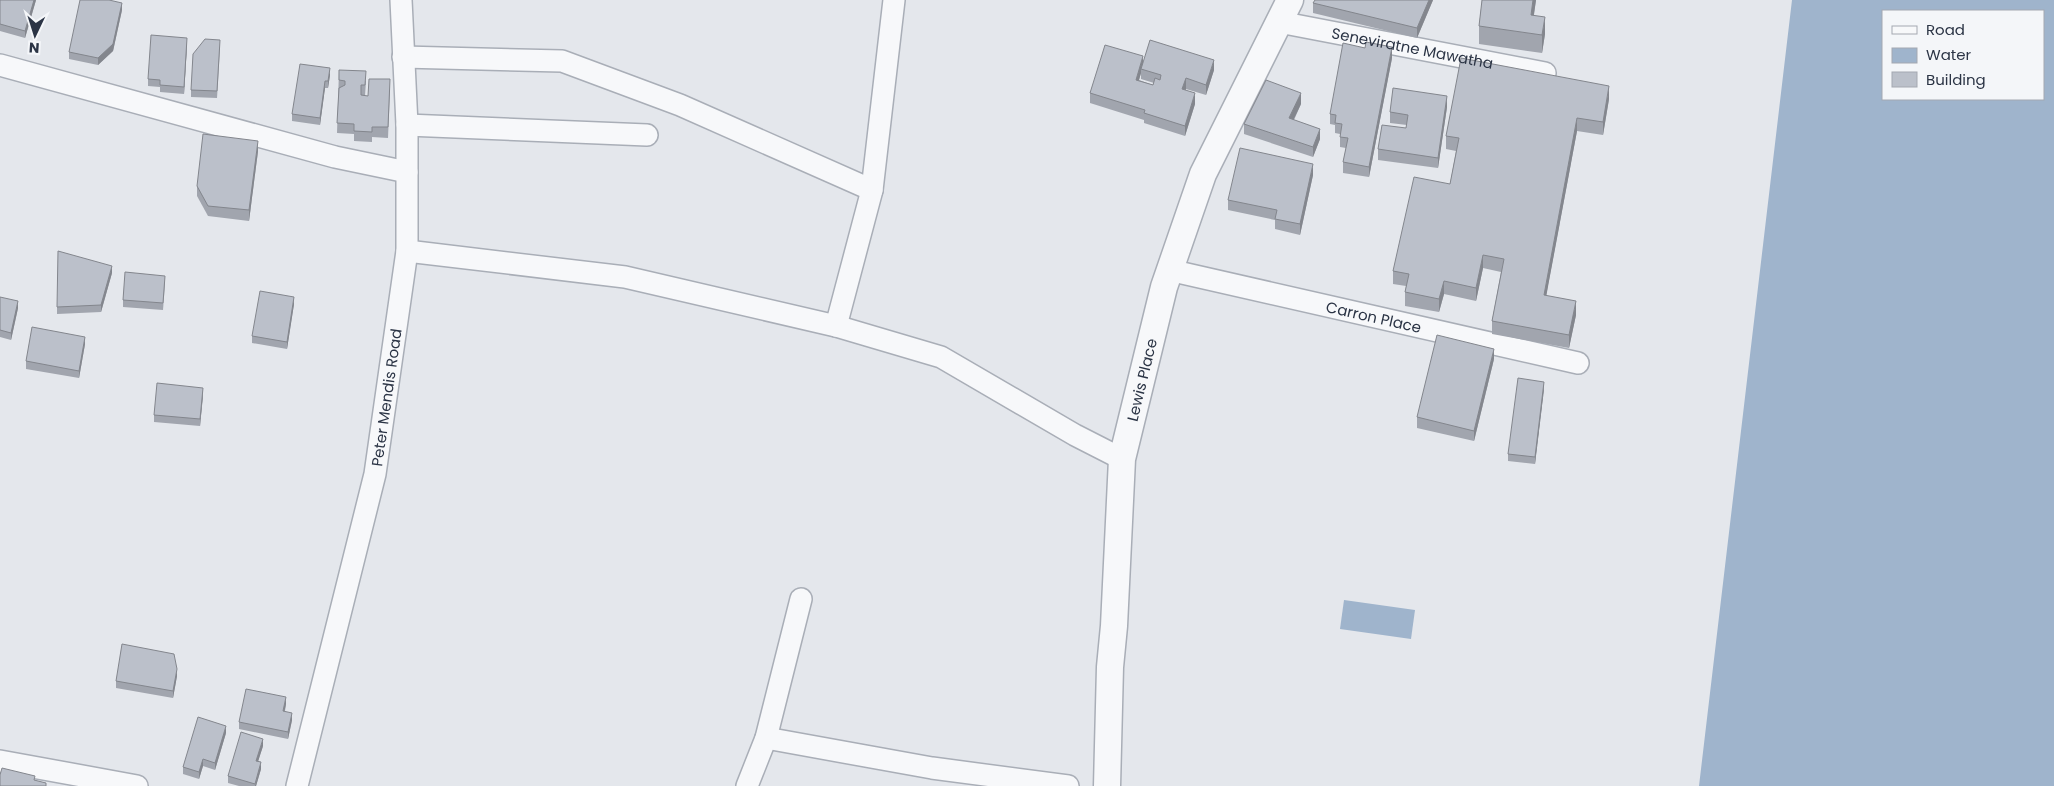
<svg xmlns="http://www.w3.org/2000/svg" width="2054" height="786" font-family="Poppins,sans-serif">
  <rect width="100%" height="100%" fill="#e4e7ec"/>
  <g fill="#9fb4cc" fill-rule="evenodd">
    <path d="M 1792,0 L 2054,0 L 2054,786 L 1699,786 ZM 2043,11 L 2043,99 L 1883,99 L 1883,11 Z"/>
    <path d="M 1344,600 L 1415,610 L 1411,639 L 1340,629 Z"/>
  </g>
  <g fill="none" stroke-linecap="round" stroke-linejoin="round">
    <defs>
      <g id="minor">
        <path id="s1" d="M 1279,22 L 1545,73"/>
        <path d="M 403,57 L 562,61 L 680,105 L 872,190"/>
        <path d="M 0,65 L 335,157 L 407,172"/>
        <path d="M 407,125 L 647,135"/>
        <path d="M 407,251 L 625,277 L 836,326 L 941,357 L 1075,435 L 1122,459"/>
        <path id="s2" d="M 1169,270 L 1578,363"/>
        <path d="M 836,326 L 872,190 L 894,0"/>
        <path d="M 766,738 L 932,768 L 1068,786"/>
        <path d="M 0,761 L 137,786"/>
        <path id="s3" d="M 297,786 L 375,474 L 407,251 L 407,125 L 401,0"/>
        <path d="M 747,786 L 766,738 L 801,599"/>
      </g>
      <g id="tertiary">
        <path id="s4" d="M 1107,786 L 1110,667 L 1114,626 L 1122,459 L 1164,287 L 1203,174 L 1290,0"/>
      </g>
    </defs>
    <use href="#minor" stroke="#a9aeb7" stroke-width="24"/>
    <use href="#tertiary" stroke="#a9aeb7" stroke-width="29"/>
    <use href="#minor" stroke="#f7f8fa" stroke-width="21"/>
    <use href="#tertiary" stroke="#f7f8fa" stroke-width="26"/>
  </g>
  <g fill="#a1a5ae" fill-rule="evenodd">
    <path d="M 0,0 L 36,0 L 25,38 L 0,31 Z"/>
    <path d="M 1315,0 L 1433,0 L 1417,38 L 1313,13 L 1313,3 Z"/>
    <path d="M 1482,0 L 1536,0 L 1534,15 L 1545,34 L 1542,53 L 1479,44 L 1479,26 Z"/>
    <path d="M 122,10 L 113,51 L 98,65 L 69,59 L 69,52 Z"/>
    <path d="M 187,45 L 184,94 L 160,92 L 160,87 L 148,86 L 148,79 Z"/>
    <path d="M 220,47 L 217,98 L 191,97 L 191,90 Z"/>
    <path d="M 1392,58 L 1369,177 L 1343,173 L 1343,162 L 1346,148 L 1340,147 L 1340,134 L 1335,133 L 1335,125 L 1330,124 L 1330,114 Z"/>
    <path d="M 1143,62 L 1214,70 L 1206,95 L 1186,89 L 1185,90 L 1195,104 L 1185,136 L 1144,123 L 1144,120 L 1090,103 L 1090,93 ZM 1141,73 L 1141,79 L 1154,83 L 1153,85 L 1139,80 Z"/>
    <path d="M 339,70 L 366,81 L 365,96 L 368,96 L 390,90 L 388,138 L 372,137 L 372,142 L 354,141 L 354,134 L 337,133 Z"/>
    <path d="M 330,75 L 328,88 L 325,88 L 320,125 L 292,121 L 292,114 Z"/>
    <path d="M 1609,99 L 1603,135 L 1577,131 L 1546,296 L 1576,315 L 1569,348 L 1492,334 L 1492,321 L 1501,272 L 1483,268 L 1476,301 L 1444,294 L 1439,312 L 1405,306 L 1405,292 L 1406,286 L 1393,284 L 1393,271 L 1450,184 L 1456,151 L 1446,149 L 1446,136 Z"/>
    <path d="M 1301,104 L 1294,120 L 1320,139 L 1313,157 L 1244,134 L 1244,124 Z"/>
    <path d="M 1447,107 L 1438,168 L 1378,160 L 1378,149 L 1406,128 L 1407,125 L 1390,123 L 1390,112 Z"/>
    <path d="M 258,151 L 249,221 L 208,216 L 197,196 L 197,186 Z"/>
    <path d="M 1313,175 L 1300,235 L 1275,229 L 1275,220 L 1228,210 L 1228,200 Z"/>
    <path d="M 112,273 L 101,312 L 57,314 L 57,307 Z"/>
    <path d="M 165,283 L 163,310 L 123,307 L 123,300 Z"/>
    <path d="M 0,297 L 18,308 L 11,340 L 0,337 Z"/>
    <path d="M 294,304 L 287,349 L 252,343 L 252,336 Z"/>
    <path d="M 85,344 L 79,378 L 26,369 L 26,361 Z"/>
    <path d="M 1494,359 L 1474,441 L 1417,428 L 1417,417 Z"/>
    <path d="M 1544,389 L 1535,464 L 1508,461 L 1508,454 Z"/>
    <path d="M 203,395 L 200,426 L 154,422 L 154,415 Z"/>
    <path d="M 177,676 L 173,698 L 116,688 L 116,681 Z"/>
    <path d="M 286,704 L 285,711 L 292,720 L 288,739 L 239,729 L 239,722 Z"/>
    <path d="M 226,733 L 215,770 L 203,766 L 199,779 L 183,774 L 183,767 Z"/>
    <path d="M 263,746 L 258,761 L 261,769 L 256,786 L 239,786 L 228,783 L 228,776 Z"/>
  </g>
  <g fill="#83868d">
    <path d="M 34,0 L 36,0 L 25,38 L 25,31 Z"/>
    <path d="M 1429,0 L 1433,0 L 1417,38 L 1417,28 Z"/>
    <path d="M 1533,0 L 1536,0 L 1531,33 L 1531,15 Z"/>
    <path d="M 122,3 L 122,10 L 113,51 L 98,65 L 98,58 Z"/>
    <path d="M 1545,17 L 1545,34 L 1542,53 L 1542,35 Z"/>
    <path d="M 187,38 L 187,45 L 184,94 L 184,87 Z"/>
    <path d="M 1392,47 L 1392,58 L 1369,177 L 1369,167 Z"/>
    <path d="M 1143,56 L 1143,67 L 1141,69 L 1141,73 L 1136,90 L 1136,80 Z"/>
    <path d="M 1214,60 L 1214,70 L 1206,95 L 1206,85 Z"/>
    <path d="M 330,68 L 330,75 L 328,88 L 328,81 Z"/>
    <path d="M 1186,78 L 1186,89 L 1182,100 L 1182,89 Z"/>
    <path d="M 325,81 L 325,88 L 320,125 L 320,118 Z"/>
    <path d="M 1609,86 L 1609,99 L 1603,135 L 1603,122 Z"/>
    <path d="M 1195,93 L 1195,104 L 1185,136 L 1185,126 Z"/>
    <path d="M 1301,93 L 1301,104 L 1289,129 L 1289,118 Z"/>
    <path d="M 1447,96 L 1447,107 L 1438,168 L 1438,158 Z"/>
    <path d="M 1577,118 L 1577,131 L 1544,308 L 1544,295 Z"/>
    <path d="M 1320,129 L 1320,139 L 1313,157 L 1313,147 Z"/>
    <path d="M 258,141 L 258,151 L 249,221 L 249,210 Z"/>
    <path d="M 1313,164 L 1313,175 L 1300,235 L 1300,224 Z"/>
    <path d="M 1483,255 L 1483,268 L 1476,301 L 1476,288 Z"/>
    <path d="M 112,266 L 112,273 L 101,312 L 101,305 Z"/>
    <path d="M 1444,281 L 1444,294 L 1439,312 L 1439,299 Z"/>
    <path d="M 294,297 L 294,304 L 287,349 L 287,342 Z"/>
    <path d="M 18,301 L 18,308 L 11,340 L 11,333 Z"/>
    <path d="M 1576,301 L 1576,315 L 1569,348 L 1569,335 Z"/>
    <path d="M 85,337 L 85,344 L 79,378 L 79,371 Z"/>
    <path d="M 1494,349 L 1494,359 L 1474,441 L 1474,431 Z"/>
    <path d="M 1544,382 L 1544,389 L 1535,464 L 1535,457 Z"/>
    <path d="M 203,388 L 203,395 L 200,426 L 200,419 Z"/>
    <path d="M 177,669 L 177,676 L 173,698 L 173,691 Z"/>
    <path d="M 286,697 L 286,704 L 283,718 L 283,711 Z"/>
    <path d="M 292,713 L 292,720 L 288,739 L 288,732 Z"/>
    <path d="M 226,726 L 226,733 L 215,770 L 215,763 Z"/>
    <path d="M 263,739 L 263,746 L 256,768 L 256,761 Z"/>
    <path d="M 203,759 L 203,766 L 199,779 L 199,772 Z"/>
    <path d="M 261,762 L 261,769 L 256,786 L 255,786 Z"/>
  </g>
  <g fill="#bbc0ca" stroke="#83868d">
    <path d="M 0,0 L 34,0 L 25,31 L 0,24 Z"/>
    <path d="M 80,0 L 109,0 L 122,3 L 113,44 L 98,58 L 69,52 Z"/>
    <path d="M 1315,0 L 1429,0 L 1417,28 L 1313,3 Z"/>
    <path d="M 1482,0 L 1533,0 L 1531,15 L 1545,17 L 1542,35 L 1479,26 Z"/>
    <path d="M 151,35 L 187,38 L 184,87 L 160,85 L 160,80 L 148,79 Z"/>
    <path d="M 205,39 L 220,40 L 217,91 L 191,90 L 193,54 Z"/>
    <path d="M 1150,40 L 1214,60 L 1206,85 L 1186,78 L 1182,89 L 1195,93 L 1185,126 L 1144,113 L 1145,110 L 1090,93 L 1105,45 L 1143,56 L 1136,80 L 1153,85 L 1155,78 L 1160,80 L 1161,75 L 1141,69 Z"/>
    <path d="M 1366,42 L 1392,47 L 1369,167 L 1343,162 L 1348,138 L 1340,137 L 1342,124 L 1335,123 L 1336,115 L 1330,114 L 1343,43 L 1365,48 Z"/>
    <path d="M 1461,58 L 1609,86 L 1603,122 L 1577,118 L 1544,295 L 1576,301 L 1569,335 L 1492,321 L 1504,259 L 1483,255 L 1476,288 L 1444,281 L 1439,299 L 1405,292 L 1409,274 L 1393,271 L 1414,177 L 1450,184 L 1459,138 L 1446,136 Z"/>
    <path d="M 300,64 L 330,68 L 328,81 L 325,81 L 320,118 L 292,114 Z"/>
    <path d="M 339,70 L 366,71 L 365,85 L 361,85 L 361,95 L 368,96 L 369,79 L 390,79 L 388,127 L 372,127 L 372,132 L 354,131 L 354,124 L 337,123 L 339,88 L 345,85 L 345,81 L 339,80 Z"/>
    <path d="M 1266,80 L 1301,93 L 1289,118 L 1320,129 L 1313,147 L 1244,124 Z"/>
    <path d="M 1393,88 L 1447,96 L 1438,158 L 1378,149 L 1382,125 L 1406,128 L 1408,115 L 1390,112 Z"/>
    <path d="M 203,134 L 258,141 L 249,210 L 208,206 L 197,186 Z"/>
    <path d="M 1240,148 L 1313,164 L 1300,224 L 1275,219 L 1277,210 L 1228,200 Z"/>
    <path d="M 58,251 L 112,266 L 101,305 L 57,307 Z"/>
    <path d="M 125,272 L 165,276 L 163,303 L 123,300 Z"/>
    <path d="M 260,291 L 294,297 L 287,342 L 252,336 Z"/>
    <path d="M 0,297 L 18,301 L 11,333 L 0,330 Z"/>
    <path d="M 32,327 L 85,337 L 79,371 L 26,361 Z"/>
    <path d="M 1437,335 L 1494,349 L 1474,431 L 1417,417 Z"/>
    <path d="M 1518,378 L 1544,382 L 1535,457 L 1508,454 Z"/>
    <path d="M 157,383 L 203,388 L 200,419 L 154,415 Z"/>
    <path d="M 122,644 L 174,654 L 177,669 L 173,691 L 116,681 Z"/>
    <path d="M 246,689 L 286,697 L 283,711 L 292,713 L 288,732 L 239,722 Z"/>
    <path d="M 198,717 L 226,726 L 215,763 L 203,759 L 199,772 L 183,767 Z"/>
    <path d="M 241,732 L 263,739 L 256,761 L 261,762 L 255,784 L 228,776 Z"/>
    <path d="M 2,768 L 35,776 L 34,780 L 46,783 L 46,786 L 0,786 L 0,775 Z"/>
  </g>
  <g text-anchor="middle" dominant-baseline="central" stroke-width="4" stroke-linejoin="round" paint-order="stroke">
    <g font-size="15" fill="#2b3445" stroke="#f4f6f9">
      <text stroke="none"><textPath href="#s1" startOffset="136">Seneviratne Mawatha</textPath></text>
      <text stroke="none"><textPath href="#s2" startOffset="210">Carron Place</textPath></text>
      <text stroke="none"><textPath href="#s4" startOffset="409">Lewis Place</textPath></text>
      <text stroke="none"><textPath href="#s3" startOffset="399">Peter Mendis Road</textPath></text>
    </g>
  </g>
  <rect x="1882" y="10" width="162" height="90" fill="#f4f6f9" stroke="#a4a8b1"/>
  <rect x="1892" y="26" width="25" height="8" fill="#f7f8fa" stroke="#a4a8b1"/>
  <text x="1926" y="35" font-size="15" fill="#2b3445">Road</text>
  <rect x="1892" y="48" width="25" height="15" fill="#9fb4cc" stroke="#a4a8b1"/>
  <text x="1926" y="60" font-size="15" fill="#2b3445">Water</text>
  <rect x="1892" y="72" width="25" height="15" fill="#bbc0ca" stroke="#a4a8b1"/>
  <text x="1926" y="85" font-size="15" fill="#2b3445">Building</text>
  <g transform="translate(35 35) rotate(184)" stroke="#f4f6f9" stroke-width="4" paint-order="stroke">
  <path d="M0-4L9 19L0 12L-9 19Z" fill="#2b3445"/>
  <text y="-8" font-size="14" font-weight="bold" text-anchor="middle" fill="#2b3445">N</text>
  </g>
</svg>
